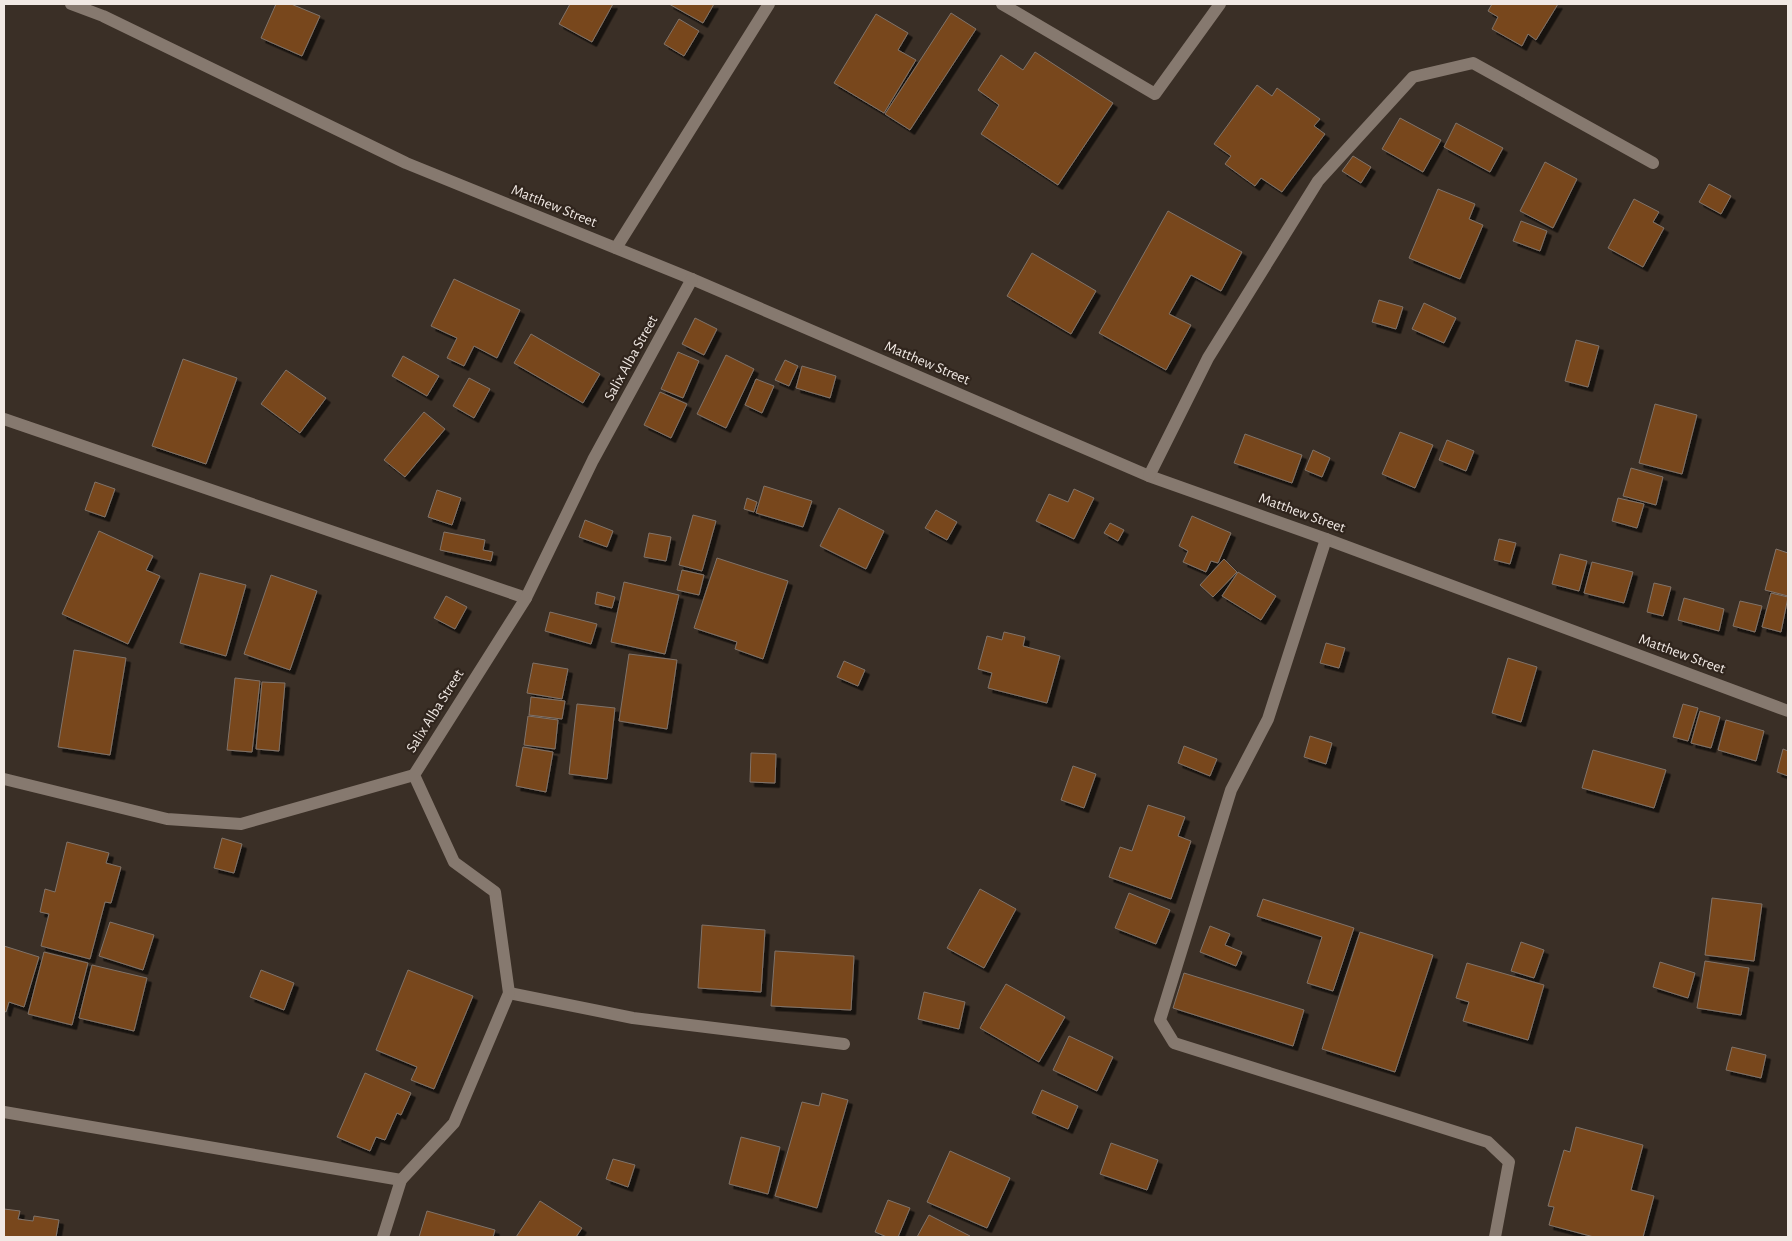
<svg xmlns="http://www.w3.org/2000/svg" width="1792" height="1241" font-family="'Alegreya Sans',sans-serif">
  <defs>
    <filter id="shadow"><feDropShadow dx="4.5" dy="4.5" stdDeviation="0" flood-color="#0009"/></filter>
  </defs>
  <rect width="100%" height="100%" fill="#3a2f26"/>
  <g fill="#78461b" stroke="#807369" filter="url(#shadow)">
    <path d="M 276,4 L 291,4 L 320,16 L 302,56 L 261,38 Z"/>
    <path d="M 570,4 L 613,4 L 592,42 L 559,24 Z"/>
    <path d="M 669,4 L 714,4 L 703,23 Z"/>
    <path d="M 1492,4 L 1558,4 L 1536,40 L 1528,34 L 1522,46 L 1492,29 L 1498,17 L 1488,11 Z"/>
    <path d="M 951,13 L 976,29 L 910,130 L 885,114 Z"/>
    <path d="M 876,14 L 908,33 L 898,50 L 916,60 L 884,113 L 834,83 Z"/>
    <path d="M 679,19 L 699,31 L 684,56 L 664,44 Z"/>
    <path d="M 1035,52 L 1113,103 L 1058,185 L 981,134 L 999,105 L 978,90 L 1001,55 L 1023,70 Z"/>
    <path d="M 1257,85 L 1272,96 L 1277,88 L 1320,119 L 1314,126 L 1325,134 L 1282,192 L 1261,178 L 1255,186 L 1225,164 L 1231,156 L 1214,144 Z"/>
    <path d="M 1400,118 L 1441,140 L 1423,172 L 1382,149 Z"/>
    <path d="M 1456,123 L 1503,148 L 1490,172 L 1444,147 Z"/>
    <path d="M 1353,156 L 1371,167 L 1361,183 L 1342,171 Z"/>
    <path d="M 1545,162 L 1577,179 L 1553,228 L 1520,211 Z"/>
    <path d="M 1709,184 L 1731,196 L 1721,214 L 1699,202 Z"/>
    <path d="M 1438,189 L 1475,204 L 1469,219 L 1483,225 L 1460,279 L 1409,258 Z"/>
    <path d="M 1634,199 L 1659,212 L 1653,222 L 1664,228 L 1643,267 L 1608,248 Z"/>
    <path d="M 1168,211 L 1242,252 L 1221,291 L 1191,275 L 1169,314 L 1191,325 L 1166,370 L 1099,333 Z"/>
    <path d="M 1521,221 L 1547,231 L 1540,251 L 1513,241 Z"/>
    <path d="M 1032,253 L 1096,291 L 1071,334 L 1007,296 Z"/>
    <path d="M 454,279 L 520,310 L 497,358 L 474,346 L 464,366 L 447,358 L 457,338 L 431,326 Z"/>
    <path d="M 1379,300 L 1403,307 L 1396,329 L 1372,322 Z"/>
    <path d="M 1424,303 L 1456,318 L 1444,343 L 1412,329 Z"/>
    <path d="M 695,318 L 717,329 L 704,355 L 682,344 Z"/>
    <path d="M 531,334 L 600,374 L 583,403 L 514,363 Z"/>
    <path d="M 1576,340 L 1599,346 L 1588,387 L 1565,381 Z"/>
    <path d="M 678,352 L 699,361 L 683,398 L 661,389 Z"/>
    <path d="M 726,355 L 754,369 L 726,428 L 697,414 Z"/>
    <path d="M 403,356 L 439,376 L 427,396 L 392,376 Z"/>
    <path d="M 183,359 L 237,378 L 206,464 L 152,446 Z"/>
    <path d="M 785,360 L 798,366 L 789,386 L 775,380 Z"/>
    <path d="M 802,366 L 836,376 L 830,398 L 796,388 Z"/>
    <path d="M 286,370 L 326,398 L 300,433 L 261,404 Z"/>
    <path d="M 469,378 L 490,389 L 474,418 L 453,406 Z"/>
    <path d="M 756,379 L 774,386 L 762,413 L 745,405 Z"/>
    <path d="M 660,392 L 687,404 L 671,438 L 644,425 Z"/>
    <path d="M 1655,404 L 1697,415 L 1682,474 L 1639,463 Z"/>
    <path d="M 424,412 L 445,429 L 405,477 L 384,460 Z"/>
    <path d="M 1400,432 L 1433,445 L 1415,488 L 1382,474 Z"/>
    <path d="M 1245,434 L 1302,455 L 1292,483 L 1234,463 Z"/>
    <path d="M 1447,440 L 1474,451 L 1466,471 L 1439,460 Z"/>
    <path d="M 1313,450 L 1330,458 L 1322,477 L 1305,470 Z"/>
    <path d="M 1631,468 L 1663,477 L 1656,505 L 1623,496 Z"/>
    <path d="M 95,482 L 115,489 L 105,517 L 85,510 Z"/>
    <path d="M 764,486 L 812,501 L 803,527 L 756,513 Z"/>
    <path d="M 1074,489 L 1094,498 L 1074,539 L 1036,521 L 1049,494 L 1068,502 Z"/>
    <path d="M 437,490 L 461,498 L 452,525 L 428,517 Z"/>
    <path d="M 747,498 L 757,502 L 754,512 L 744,509 Z"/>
    <path d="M 1618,498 L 1644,504 L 1637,528 L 1612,521 Z"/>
    <path d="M 839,508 L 884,531 L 866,569 L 820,546 Z"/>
    <path d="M 936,510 L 957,522 L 947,540 L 925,528 Z"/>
    <path d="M 693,515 L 716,521 L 702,571 L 679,565 Z"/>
    <path d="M 1192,516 L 1231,533 L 1218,563 L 1211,561 L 1206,572 L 1183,562 L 1188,551 L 1179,546 Z"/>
    <path d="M 585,520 L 613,531 L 607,547 L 579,537 Z"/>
    <path d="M 1110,523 L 1124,530 L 1118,541 L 1104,533 Z"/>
    <path d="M 99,531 L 153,556 L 146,570 L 160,576 L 128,644 L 62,614 Z"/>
    <path d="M 444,532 L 485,540 L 483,550 L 493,552 L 491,561 L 440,550 Z"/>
    <path d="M 649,533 L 671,537 L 666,561 L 644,557 Z"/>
    <path d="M 1499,539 L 1516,543 L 1510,564 L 1494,560 Z"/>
    <path d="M 1776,549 L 1788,553 L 1788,596 L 1765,590 Z"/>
    <path d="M 1560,554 L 1587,561 L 1579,591 L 1552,584 Z"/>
    <path d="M 717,558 L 788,581 L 763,659 L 735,649 L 737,642 L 694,628 Z"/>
    <path d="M 1224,559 L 1237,572 L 1213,597 L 1200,585 Z"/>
    <path d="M 1592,562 L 1633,572 L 1624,603 L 1584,593 Z"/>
    <path d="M 682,570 L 704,575 L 699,595 L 677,590 Z"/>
    <path d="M 1238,572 L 1276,596 L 1261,620 L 1222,596 Z"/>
    <path d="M 200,573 L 246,585 L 226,656 L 180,643 Z"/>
    <path d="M 271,575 L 317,591 L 290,670 L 244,654 Z"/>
    <path d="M 624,582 L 679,595 L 665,654 L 611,642 Z"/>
    <path d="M 1654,583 L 1671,587 L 1663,616 L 1647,612 Z"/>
    <path d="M 597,592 L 615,597 L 612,608 L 595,604 Z"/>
    <path d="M 1771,593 L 1788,597 L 1781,632 L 1762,627 Z"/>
    <path d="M 446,596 L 467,607 L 455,629 L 434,618 Z"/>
    <path d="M 1684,598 L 1724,609 L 1719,631 L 1678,620 Z"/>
    <path d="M 1740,601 L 1762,606 L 1755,632 L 1733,626 Z"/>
    <path d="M 550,612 L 597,624 L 591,644 L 545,631 Z"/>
    <path d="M 1004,632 L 1025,637 L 1023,646 L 1060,656 L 1047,703 L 988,688 L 992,673 L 978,669 L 987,636 L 1002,640 Z"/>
    <path d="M 1326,643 L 1345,648 L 1339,668 L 1320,663 Z"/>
    <path d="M 74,650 L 126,658 L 110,755 L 58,747 Z"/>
    <path d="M 629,654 L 677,660 L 667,729 L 619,721 Z"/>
    <path d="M 1508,658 L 1537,667 L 1521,722 L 1492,713 Z"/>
    <path d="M 844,661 L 865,670 L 858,686 L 837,677 Z"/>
    <path d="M 533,663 L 568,669 L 562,699 L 527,693 Z"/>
    <path d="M 235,678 L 260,681 L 252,752 L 227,750 Z"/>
    <path d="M 262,682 L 285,683 L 279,751 L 256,749 Z"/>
    <path d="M 531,697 L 565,701 L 562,719 L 529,715 Z"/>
    <path d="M 577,704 L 615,708 L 607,779 L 569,774 Z"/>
    <path d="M 1683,704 L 1698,708 L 1688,741 L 1673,737 Z"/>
    <path d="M 1700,711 L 1720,717 L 1711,748 L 1691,743 Z"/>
    <path d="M 528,716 L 558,720 L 555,749 L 524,745 Z"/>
    <path d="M 1726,720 L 1764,731 L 1756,761 L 1718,750 Z"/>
    <path d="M 1310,736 L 1332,743 L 1326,764 L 1304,757 Z"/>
    <path d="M 1184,746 L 1217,759 L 1210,776 L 1178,763 Z"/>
    <path d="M 523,747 L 553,752 L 546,792 L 516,786 Z"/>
    <path d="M 1783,749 L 1788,751 L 1788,776 L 1777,772 Z"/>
    <path d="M 1593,750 L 1666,770 L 1654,808 L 1582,788 Z"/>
    <path d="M 751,753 L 776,754 L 775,783 L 750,782 Z"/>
    <path d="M 1073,766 L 1096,774 L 1084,808 L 1061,800 Z"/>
    <path d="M 1148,805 L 1185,817 L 1178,836 L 1191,841 L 1171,899 L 1109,877 L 1120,847 L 1132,851 Z"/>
    <path d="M 222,838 L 242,844 L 234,873 L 214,868 Z"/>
    <path d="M 67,842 L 109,853 L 106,863 L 121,867 L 111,903 L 105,902 L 90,959 L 41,946 L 49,914 L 40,912 L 45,889 L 55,892 Z"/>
    <path d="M 980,889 L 1016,909 L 984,968 L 947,948 Z"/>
    <path d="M 1129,893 L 1170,910 L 1156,944 L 1115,928 Z"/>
    <path d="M 1712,898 L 1762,904 L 1754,961 L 1705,955 Z"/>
    <path d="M 1263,899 L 1354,928 L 1333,991 L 1307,983 L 1322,937 L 1257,916 Z"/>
    <path d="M 110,922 L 154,935 L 143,970 L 99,956 Z"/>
    <path d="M 702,925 L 765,930 L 761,992 L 698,988 Z"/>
    <path d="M 1210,926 L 1230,934 L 1225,945 L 1242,952 L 1236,966 L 1200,952 Z"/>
    <path d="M 1360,932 L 1433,955 L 1395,1072 L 1322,1049 Z"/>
    <path d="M 1521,942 L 1544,950 L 1534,978 L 1511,971 Z"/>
    <path d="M 4,946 L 39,957 L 24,1007 L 9,1002 L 6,1012 L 4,1011 Z"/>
    <path d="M 775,951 L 854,956 L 851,1010 L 771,1006 Z"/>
    <path d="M 44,952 L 88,963 L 72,1025 L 28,1014 Z"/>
    <path d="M 1705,961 L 1749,968 L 1741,1015 L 1697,1008 Z"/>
    <path d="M 1660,962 L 1695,973 L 1688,998 L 1653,987 Z"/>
    <path d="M 1467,963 L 1544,985 L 1528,1040 L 1463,1021 L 1469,1002 L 1456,998 Z"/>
    <path d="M 92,965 L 147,978 L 134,1031 L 79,1018 Z"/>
    <path d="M 261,970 L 294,983 L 284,1010 L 250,997 Z"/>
    <path d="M 408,970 L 473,996 L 434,1089 L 411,1080 L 417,1067 L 376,1050 Z"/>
    <path d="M 1184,973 L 1304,1010 L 1293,1046 L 1173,1008 Z"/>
    <path d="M 1006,984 L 1065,1017 L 1039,1062 L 980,1028 Z"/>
    <path d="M 924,992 L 965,1002 L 959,1029 L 918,1019 Z"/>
    <path d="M 1069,1036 L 1113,1057 L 1097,1091 L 1053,1070 Z"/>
    <path d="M 1732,1047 L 1766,1055 L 1761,1078 L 1726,1070 Z"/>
    <path d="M 365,1073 L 411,1093 L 401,1115 L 397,1113 L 385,1140 L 376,1137 L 370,1151 L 337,1137 Z"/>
    <path d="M 1042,1090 L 1078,1106 L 1068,1129 L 1032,1113 Z"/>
    <path d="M 822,1093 L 848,1100 L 817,1208 L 775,1196 L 802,1102 L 819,1106 Z"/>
    <path d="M 1576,1127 L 1643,1145 L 1631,1190 L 1654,1196 L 1643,1237 L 1594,1237 L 1549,1225 L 1554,1207 L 1548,1206 L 1564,1150 L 1570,1152 Z"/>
    <path d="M 741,1137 L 780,1147 L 768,1194 L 729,1184 Z"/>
    <path d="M 1111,1143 L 1158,1160 L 1147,1190 L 1100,1174 Z"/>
    <path d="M 950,1151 L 1010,1178 L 987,1228 L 927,1202 Z"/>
    <path d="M 613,1159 L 635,1165 L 628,1187 L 606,1179 Z"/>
    <path d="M 888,1200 L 910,1208 L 898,1237 L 887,1237 L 875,1232 Z"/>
    <path d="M 540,1201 L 582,1228 L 576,1237 L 516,1237 Z"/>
    <path d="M 4,1209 L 20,1211 L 18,1219 L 33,1221 L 34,1216 L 59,1220 L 56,1237 L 4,1237 Z"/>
    <path d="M 427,1211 L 495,1230 L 493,1237 L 419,1237 Z"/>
    <path d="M 929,1215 L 970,1236 L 969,1237 L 917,1237 Z"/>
  </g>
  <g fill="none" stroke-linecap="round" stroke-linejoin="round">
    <g stroke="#86796f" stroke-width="12">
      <path d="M 71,4 L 103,16 L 406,163 L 692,279 L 1149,476 L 1326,539 L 1788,711"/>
      <path d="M 1002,4 L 1155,94 L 1220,4"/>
      <path d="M 616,248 L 769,4"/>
      <path d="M 4,419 L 526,598"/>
      <path d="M 1149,476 L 1208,358 L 1318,181 L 1413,77 L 1473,63 L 1653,163"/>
      <path d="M 1326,539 L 1268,719 L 1231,790 L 1160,1020 L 1174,1043 L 1488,1142 L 1509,1162 L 1495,1237"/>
      <path d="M 4,779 L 167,819 L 241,824 L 414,775"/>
      <path d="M 509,993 L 633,1018 L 844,1044"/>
      <path d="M 4,1112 L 401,1180"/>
      <path d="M 383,1237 L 401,1180 L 454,1123 L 509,993 L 495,892 L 454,862 L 414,775 L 526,598 L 593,460 L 692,279"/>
    </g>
  </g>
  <g text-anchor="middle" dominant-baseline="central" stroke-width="4.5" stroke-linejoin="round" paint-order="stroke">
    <g font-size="15" fill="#f1e9e4" stroke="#30251d">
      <text transform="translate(554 206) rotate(22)">Matthew Street</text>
      <text transform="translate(631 358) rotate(-61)">Salix Alba Street</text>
      <text transform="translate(927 363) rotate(23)">Matthew Street</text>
      <text transform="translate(1302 513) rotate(20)">Matthew Street</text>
      <text transform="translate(1682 654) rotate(20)">Matthew Street</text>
      <text transform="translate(435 711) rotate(-58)">Salix Alba Street</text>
    </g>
  </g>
  <rect width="1792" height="1241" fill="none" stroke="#f1e9e4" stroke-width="10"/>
</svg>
